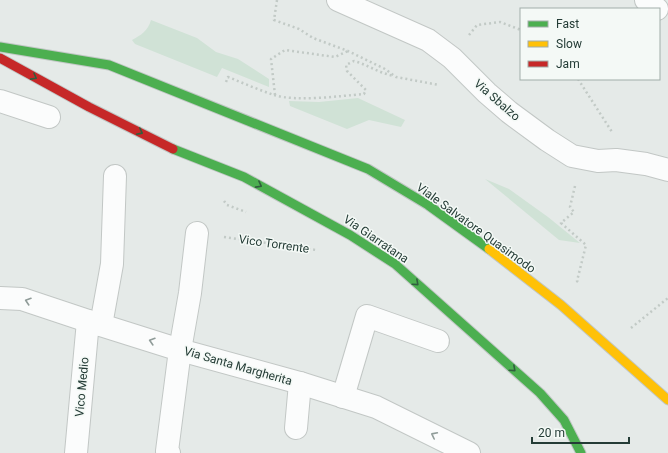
<svg xmlns="http://www.w3.org/2000/svg" width="668" height="453" font-family="Roboto,sans-serif">
  <rect width="100%" height="100%" fill="#e5eae8"/>
  <g fill="#d0e2d6">
    <path d="M 151,20 L 197,38 L 216,52 L 238,59 L 269,79 L 269,87 L 222,68 L 217,77 L 135,44 L 132,40 C 141,35 148,31 151,20 Z"/>
    <path d="M 358,98 L 405,120 L 401,127 L 369,120 L 347,129 L 290,106 L 289,101 L 319,102 Z"/>
    <path d="M 485,179 L 509,189 L 548,217 L 580,243 L 559,240 Z"/>
  </g>
  <g fill="none" stroke-linecap="round" stroke-linejoin="round">
    <defs>
      <g id="street">
        <path d="M 338,0 L 428,40 L 452,58 L 487,93 L 509,112 L 547,140 L 572,156 L 598,161 L 616,160 L 646,164 L 668,170"/>
        <path d="M 646,0 L 657,9"/>
        <path d="M 0,101 L 49,117"/>
        <path d="M 0,298 L 22,299 L 88,321 L 180,350 L 300,383 L 376,407 L 469,453"/>
        <path d="M 101,325 L 112,264 L 115,176"/>
        <path d="M 343,397 L 367,316 L 438,341"/>
        <path d="M 296,428 L 300,383"/>
        <path d="M 76,453 L 88,321"/>
        <path d="M 169,453 L 167,451 L 180,350 L 190,293 L 197,233"/>
      </g>
      <g id="fast">
        <path d="M 0,47 L 109,65 L 368,169 L 428,205 L 489,249"/>
        <path d="M 173,149 L 244,177 L 350,235 L 395,264 L 540,393 L 564,420 L 581,453"/>
      </g>
      <path id="slow" d="M 489,249 L 561,305 L 668,400"/>
      <path id="jam" d="M 0,58 L 89,107 L 173,149"/>
    </defs>
    <use href="#street" stroke="#c2c7c5" stroke-width="24"/>
    <use href="#fast" stroke="#c1c7c5" stroke-width="11"/>
    <use href="#slow" stroke="#c1c7c5" stroke-width="11"/>
    <use href="#jam" stroke="#c1c7c5" stroke-width="11"/>
    <g stroke="#c2cac6" stroke-width="2.5" stroke-dasharray="2 3" stroke-linecap="butt">
      <path d="M 277,0 L 274,20 L 299,29 L 313,38 L 348,51 L 385,69 L 396,77 L 439,85"/>
      <path d="M 469,35 L 477,25 L 500,22 L 521,30"/>
      <path d="M 578,79 L 612,132"/>
      <path d="M 226,82 L 228,77 C 243,83 259,90 274,95 C 297,102 339,96 364,94 L 366,90 L 347,71 L 346,65 L 354,61 C 368,65 379,73 394,76"/>
      <path d="M 275,95 L 271,59 L 285,50 L 335,57 L 348,51"/>
      <path d="M 575,186 L 570,207 L 574,212 L 561,223 L 586,245 L 577,281 L 578,282"/>
      <path d="M 224,201 L 227,205 L 246,212"/>
      <path d="M 224,237 L 316,250"/>
      <path d="M 631,328 L 668,298"/>
    </g>
    <use href="#street" stroke="#fbfcfc" stroke-width="22"/>
    <use href="#fast" stroke="#4caf50" stroke-width="9"/>
    <use href="#slow" stroke="#ffc107" stroke-width="9"/>
    <use href="#jam" stroke="#c62828" stroke-width="9"/>
  </g>
  <defs><path id="oneway-chevron" d="M-2-3.5L2.5 0L-2 3.5" fill="none" stroke-width="1.6" stroke-linecap="round" stroke-linejoin="round"/></defs>
  <g stroke="#305e3e">
    <use href="#oneway-chevron" transform="translate(34 77) rotate(29)"/>
    <use href="#oneway-chevron" transform="translate(140 132) rotate(27)"/>
    <use href="#oneway-chevron" transform="translate(259 185) rotate(28)"/>
    <use href="#oneway-chevron" transform="translate(416 283) rotate(42)"/>
    <use href="#oneway-chevron" transform="translate(513 369) rotate(42)"/>
  </g>
  <g stroke="#909c99">
    <use href="#oneway-chevron" transform="translate(28 301) rotate(-162)"/>
    <use href="#oneway-chevron" transform="translate(152 341) rotate(-163)"/>
    <use href="#oneway-chevron" transform="translate(434 435) rotate(-153)"/>
  </g>
  <g text-anchor="middle" dominant-baseline="central" stroke-width="3" stroke-linejoin="round" paint-order="stroke">
    <g font-size="12" fill="#243c36" stroke="#f4f9f6">
      <text transform="translate(497 100) rotate(41)">Via Sbalzo</text>
      <text transform="translate(476 228) rotate(36)">Viale Salvatore Quasimodo</text>
      <text transform="translate(376 239) rotate(34)">Via Giarratana</text>
      <text transform="translate(274 244) rotate(8)">Vico Torrente</text>
      <text transform="translate(238 366) rotate(16)">Via Santa Margherita</text>
      <text transform="translate(82 387) rotate(-85)">Vico Medio</text>
    </g>
  </g>
  <rect x="520" y="8" width="140" height="72" fill="#f4f9f6" stroke="#a1ada9"/>
  <rect x="528" y="21" width="20" height="6" fill="#4caf50" stroke="#a1ada9"/>
  <text x="556" y="28" font-size="12" fill="#243c36">Fast</text>
  <rect x="528" y="41" width="20" height="6" fill="#ffc107" stroke="#a1ada9"/>
  <text x="556" y="48" font-size="12" fill="#243c36">Slow</text>
  <rect x="528" y="61" width="20" height="6" fill="#c62828" stroke="#a1ada9"/>
  <text x="556" y="68" font-size="12" fill="#243c36">Jam</text>
  <path d="M532 437v6h97v-6" fill="none" stroke="#243c36" stroke-width="2"/>
  <text x="538" y="437" font-size="12" fill="#243c36" stroke="#f4f9f6" stroke-width="3" paint-order="stroke">20 m</text>
</svg>
